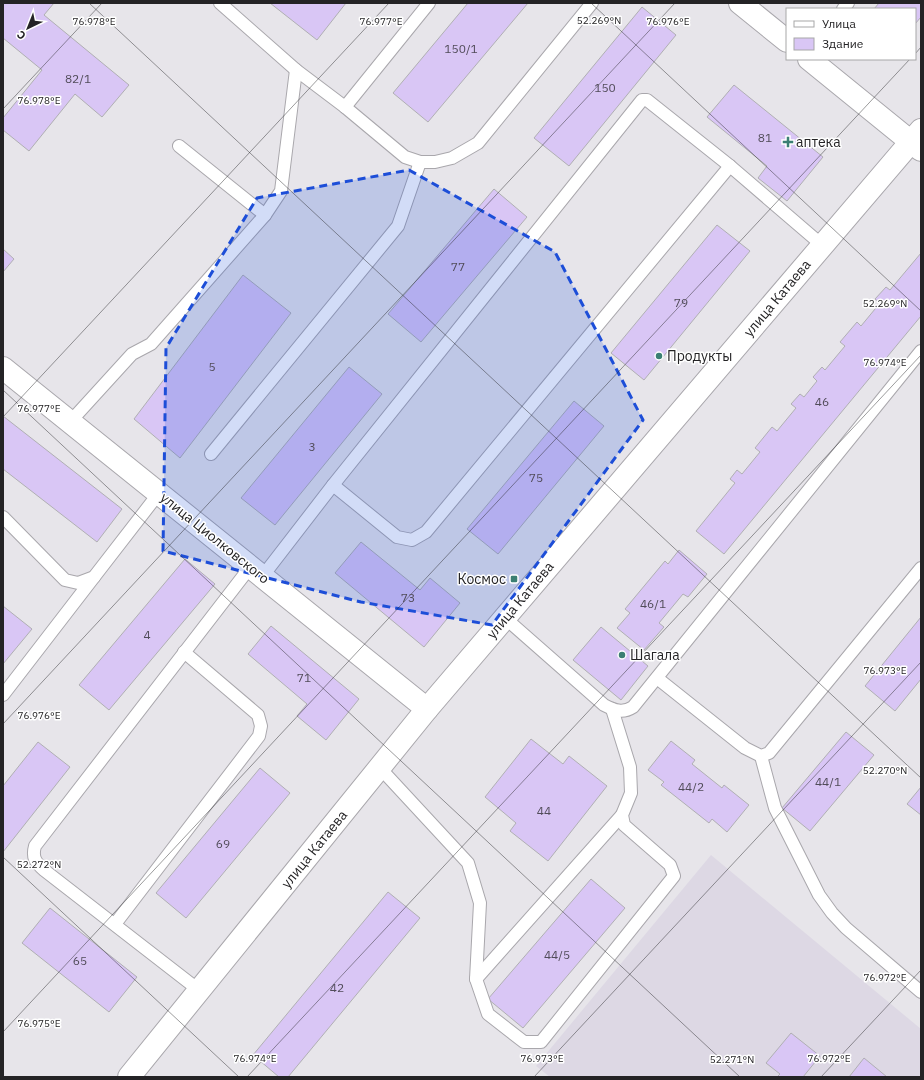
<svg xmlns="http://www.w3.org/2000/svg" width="924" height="1080" font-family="'IBM Plex Sans',sans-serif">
  <rect width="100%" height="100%" fill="#e7e5ea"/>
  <path fill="#ddd8e4" d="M 711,855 L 921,1029 L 921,1077 L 550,1077 L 536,1066 Z"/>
  <g fill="#d9c6f5" stroke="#b0afb3">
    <path d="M 3,3 L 54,3 L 44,15 L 129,85 L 102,117 L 75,94 L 29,151 L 3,130 L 3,118 L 42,70 L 3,38 Z"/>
    <path d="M 270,3 L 346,3 L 317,40 Z"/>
    <path d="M 468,3 L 528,3 L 428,122 L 393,93 Z"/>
    <path d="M 879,3 L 921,3 L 921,17 L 915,24 L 915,9 L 874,9 Z"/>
    <path d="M 642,7 L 676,35 L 569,166 L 534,138 Z"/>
    <path d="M 734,85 L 823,157 L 787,201 L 758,178 L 767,166 L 707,117 Z"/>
    <path d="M 494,189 L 527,217 L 421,342 L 388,314 Z"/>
    <path d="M 717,225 L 750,251 L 644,380 L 611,353 Z"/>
    <path d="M 3,249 L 14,259 L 3,272 Z"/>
    <path d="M 921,253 L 921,316 L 724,554 L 696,531 L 735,483 L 730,479 L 737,470 L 742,474 L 760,452 L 755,448 L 772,427 L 777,431 L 796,408 L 791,404 L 800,394 L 804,397 L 817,381 L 813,377 L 822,367 L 825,370 L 845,346 L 840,342 L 857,322 L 861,326 L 880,303 L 875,299 L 886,287 L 890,290 Z"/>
    <path d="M 243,275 L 291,313 L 180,458 L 134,419 Z"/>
    <path d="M 349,367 L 382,394 L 275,525 L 241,498 Z"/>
    <path d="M 574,401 L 604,426 L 498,554 L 467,529 Z"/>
    <path d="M 3,416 L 122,509 L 97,542 L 3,469 Z"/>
    <path d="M 361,542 L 420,590 L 430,578 L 460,603 L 424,647 L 335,573 Z"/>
    <path d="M 679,550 L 707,574 L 688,597 L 683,594 L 659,623 L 664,627 L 644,650 L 617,628 L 630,613 L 625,609 L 665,561 L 668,564 Z"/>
    <path d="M 185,559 L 215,584 L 109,710 L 79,685 Z"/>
    <path d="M 3,606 L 32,629 L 3,664 Z"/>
    <path d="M 921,617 L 921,679 L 895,711 L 865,686 Z"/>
    <path d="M 271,626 L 359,699 L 326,740 L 297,716 L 307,704 L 248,654 Z"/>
    <path d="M 601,627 L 648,666 L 621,700 L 573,660 Z"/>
    <path d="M 846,732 L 874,755 L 810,831 L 782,808 Z"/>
    <path d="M 531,739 L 563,764 L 569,756 L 607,786 L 548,861 L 510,831 L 516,823 L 485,797 Z"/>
    <path d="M 671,741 L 695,760 L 692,764 L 722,788 L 724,785 L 749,805 L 727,832 L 712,819 L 709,823 L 661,785 L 664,782 L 648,770 Z"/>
    <path d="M 38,742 L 70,767 L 3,852 L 3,786 Z"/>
    <path d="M 260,768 L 290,793 L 186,918 L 156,893 Z"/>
    <path d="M 921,787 L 921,815 L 907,804 Z"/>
    <path d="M 591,879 L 625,908 L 523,1028 L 488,999 Z"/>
    <path d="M 388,892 L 420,918 L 288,1077 L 279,1077 L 253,1055 Z"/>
    <path d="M 50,908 L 137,977 L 109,1012 L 22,943 Z"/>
    <path d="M 791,1033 L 820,1056 L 803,1077 L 777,1077 L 780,1074 L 766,1063 Z"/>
    <path d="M 864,1058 L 887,1077 L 849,1077 Z"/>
  </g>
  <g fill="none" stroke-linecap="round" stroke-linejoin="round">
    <defs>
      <g id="service">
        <path d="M 220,3 L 296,70 L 345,107 L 405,157 L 420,162 L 435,162 L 452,158 L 478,143 L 592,3"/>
        <path d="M 843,9 L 848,3"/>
        <path d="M 345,107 L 429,3"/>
        <path d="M 179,146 L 265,215"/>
        <path d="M 70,422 L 132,354 L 151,344 L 265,215 L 281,191 L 296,70"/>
        <path d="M 211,454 L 398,226 L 420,162"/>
        <path d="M 333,485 L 397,537 L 412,540 L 426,532 L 730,166"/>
        <path d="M 3,517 L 65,580 L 78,583 L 94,577 L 159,493"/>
        <path d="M 262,577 L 333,485 L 642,100 L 647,100 L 730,166 L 822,245"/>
        <path d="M 505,618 L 604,705 C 614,710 622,714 633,707 L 921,351"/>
        <path d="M 657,678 L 745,748 L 761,756 L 769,753 L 921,568"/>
        <path d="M 3,695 L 94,577"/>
        <path d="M 761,756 L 775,808 L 819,895 L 832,913 L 846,928 L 921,992"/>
        <path d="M 380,768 L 468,863 L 480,903 L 476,979 L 488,1014 L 524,1042 L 541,1042 L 674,876 L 670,865 L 624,825 L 622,815 L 631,793 L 630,767 L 612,709"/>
        <path d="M 115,924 L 259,736 L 261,726 L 258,715 L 184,652"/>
        <path d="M 476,979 L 622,815"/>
        <path d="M 200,991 L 44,870 C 35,862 32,857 35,846 L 251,566"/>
      </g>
      <g id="tertiary">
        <path d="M 3,368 L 427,709"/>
        <path d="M 129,1077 L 427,709 L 921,130"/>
      </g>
      <g id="secondary">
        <path d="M 740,3 L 787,41"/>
        <path d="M 809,59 L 921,150"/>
      </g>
    </defs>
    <use href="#service" stroke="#a9a7ac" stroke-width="14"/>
    <use href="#tertiary" stroke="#a9a7ac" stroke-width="24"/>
    <use href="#secondary" stroke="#a9a7ac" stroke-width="24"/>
    <use href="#service" stroke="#fff" stroke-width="12"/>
    <use href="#tertiary" stroke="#fff" stroke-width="22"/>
    <use href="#secondary" stroke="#fff" stroke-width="22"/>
  </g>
  <path fill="#1d4ed8" fill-opacity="0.2" stroke="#1d4ed8" stroke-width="3" stroke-dasharray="8 5" stroke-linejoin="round" d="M 409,170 L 555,252 L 643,420 L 492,625 L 361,602 L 163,551 L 166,348 L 257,198 Z"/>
  <path fill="none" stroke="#242325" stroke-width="1" stroke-opacity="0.45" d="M 89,3 L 921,778M 591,3 L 921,311M 915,54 L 921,47M 3,109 L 102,3M 3,390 L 740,1077M 3,417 L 389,3M 3,724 L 675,3M 3,857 L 239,1077M 3,1032 L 910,59M 247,1077 L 921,355M 534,1077 L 921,662M 821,1077 L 921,970"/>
  <g fill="#3b7f73" stroke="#fff" stroke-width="1.5">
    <path d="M786 136h4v4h4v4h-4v4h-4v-4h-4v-4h4z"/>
    <circle cx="659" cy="356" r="4"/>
    <rect x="510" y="575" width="8" height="8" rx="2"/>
    <circle cx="622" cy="655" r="4"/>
  </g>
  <g text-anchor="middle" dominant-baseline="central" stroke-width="3" stroke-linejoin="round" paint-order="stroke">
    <g font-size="12" fill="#514c59">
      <text x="461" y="48">150/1</text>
      <text x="78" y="78">82/1</text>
      <text x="605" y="87">150</text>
      <text x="765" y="137">81</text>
      <text x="458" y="266">77</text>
      <text x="681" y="302">79</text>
      <text x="212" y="366">5</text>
      <text x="822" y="401">46</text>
      <text x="312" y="446">3</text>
      <text x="536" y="477">75</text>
      <text x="408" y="597">73</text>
      <text x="653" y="603">46/1</text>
      <text x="147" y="634">4</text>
      <text x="304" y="677">71</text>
      <text x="828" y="781">44/1</text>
      <text x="691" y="786">44/2</text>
      <text x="544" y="810">44</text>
      <text x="223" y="843">69</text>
      <text x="557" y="954">44/5</text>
      <text x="80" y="960">65</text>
      <text x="337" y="987">42</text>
    </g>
    <g font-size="14" fill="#242325" stroke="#fff" text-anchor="start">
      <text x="796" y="142">аптека</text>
      <text x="667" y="356">Продукты</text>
      <text x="506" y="579" text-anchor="end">Космос</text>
      <text x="630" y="655">Шагала</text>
    </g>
    <g font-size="14" fill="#242325" stroke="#fff">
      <text transform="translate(777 298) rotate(-50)">улица Катаева</text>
      <text transform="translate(215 538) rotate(39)">улица Циолковского</text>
      <text transform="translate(520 600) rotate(-50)">улица Катаева</text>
      <text transform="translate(314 849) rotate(-51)">улица Катаева</text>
    </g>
  </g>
  <g font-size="10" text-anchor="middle" fill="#242325" stroke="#fff" stroke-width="3" stroke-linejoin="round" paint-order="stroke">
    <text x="599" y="24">52.269°N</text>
    <text x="94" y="25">76.978°E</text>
    <text x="381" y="25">76.977°E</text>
    <text x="668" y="25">76.976°E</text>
    <text x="39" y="104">76.978°E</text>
    <text x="885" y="307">52.269°N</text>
    <text x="885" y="366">76.974°E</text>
    <text x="39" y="412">76.977°E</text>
    <text x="885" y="674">76.973°E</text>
    <text x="39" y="719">76.976°E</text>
    <text x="885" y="774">52.270°N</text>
    <text x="39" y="868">52.272°N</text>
    <text x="885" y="981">76.972°E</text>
    <text x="39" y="1027">76.975°E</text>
    <text x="255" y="1062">76.974°E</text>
    <text x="542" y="1062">76.973°E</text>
    <text x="829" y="1062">76.972°E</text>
    <text x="732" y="1063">52.271°N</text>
  </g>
  <rect width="924" height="1080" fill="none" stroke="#242325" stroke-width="8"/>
  <rect x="786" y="8" width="130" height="52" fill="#ffffff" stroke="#a7a7a8"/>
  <rect x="794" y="21" width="20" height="6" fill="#ffffff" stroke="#a7a7a8"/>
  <text x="822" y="28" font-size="12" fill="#242325">Улица</text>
  <rect x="794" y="38" width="20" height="12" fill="#d9c6f5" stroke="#a7a7a8"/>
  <text x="822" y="48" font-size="12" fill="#242325">Здание</text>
  <g transform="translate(28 28) rotate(223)" stroke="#ffffff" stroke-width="3" paint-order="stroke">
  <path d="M0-3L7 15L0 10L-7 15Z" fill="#242325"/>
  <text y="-6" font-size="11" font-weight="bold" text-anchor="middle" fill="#242325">С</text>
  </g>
</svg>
